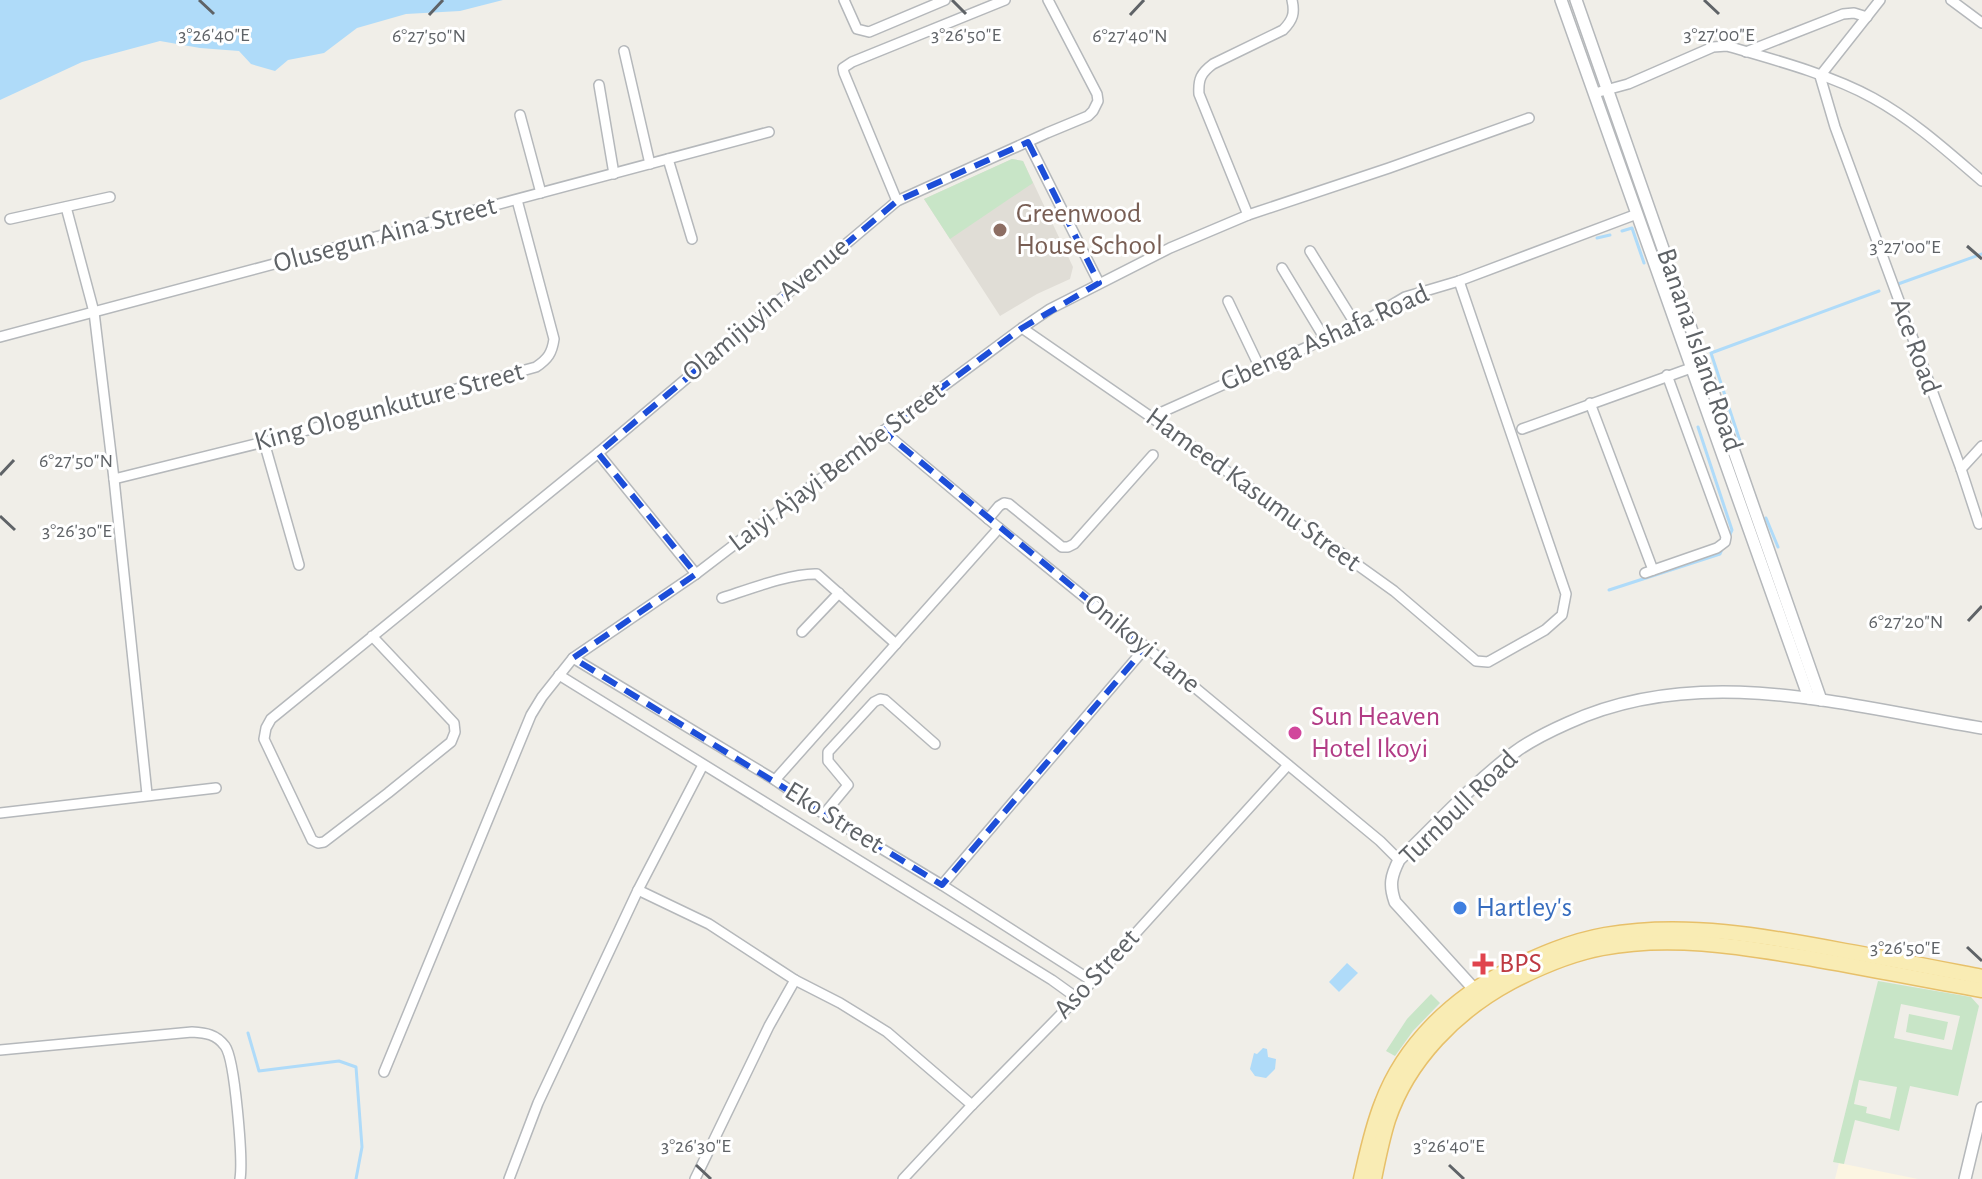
<svg xmlns="http://www.w3.org/2000/svg" width="1982" height="1179" font-family="'Alegreya Sans',sans-serif">
  <rect width="100%" height="100%" fill="#f0eee8"/>
  <path fill="#fcf5e2" d="M 1839,1163 L 1844,1164 L 1918,1179 L 1835,1179 Z"/>
  <path fill="#e0ddd6" d="M 1012,159 L 1023,161 L 1073,267 L 1070,279 L 1037,294 L 1000,316 L 924,199 Z"/>
  <g fill="#c8e5c7" fill-rule="evenodd">
    <path d="M 1012,159 L 1023,161 L 1033,183 L 950,239 L 924,199 Z"/>
    <path d="M 1878,981 L 1971,997 L 1979,1006 L 1958,1096 L 1910,1086 L 1899,1131 L 1855,1120 L 1844,1164 L 1833,1162 ZM 1901,1004 L 1960,1016 L 1952,1050 L 1894,1038 ZM 1859,1080 L 1897,1087 L 1890,1119 L 1866,1113 L 1867,1107 L 1854,1104 Z"/>
    <path d="M 1431,994 L 1440,1003 L 1413,1031 L 1395,1056 L 1386,1051 L 1407,1019 Z"/>
    <path d="M 1909,1014 L 1948,1022 L 1944,1040 L 1906,1032 Z"/>
  </g>
  <g fill="#afdbf9">
    <path d="M 0,0 L 503,0 L 460,11 L 406,14 L 357,28 L 324,53 L 288,60 L 275,71 L 251,64 L 239,51 L 200,48 L 160,41 L 82,62 L 0,100 Z"/>
    <path d="M 1347,963 L 1358,973 L 1339,992 L 1329,982 Z"/>
    <path d="M 1263,1048 L 1267,1049 L 1268,1057 L 1276,1059 L 1275,1069 L 1266,1078 L 1255,1076 L 1250,1069 L 1254,1053 L 1257,1054 Z"/>
  </g>
  <g fill="none" stroke-linecap="round" stroke-linejoin="round">
    <g stroke="#afdbf9" stroke-width="3">
      <path d="M 1622,231 L 1632,228 L 1644,263"/>
      <path d="M 1597,238 L 1610,235"/>
      <path d="M 1898,284 L 1982,254"/>
      <path d="M 1698,427 L 1732,530 L 1729,537"/>
      <path d="M 1740,441 L 1711,353 L 1879,291"/>
      <path d="M 1766,518 L 1778,547"/>
      <path d="M 1609,590 L 1720,554 L 1723,547"/>
      <path d="M 248,1033 L 259,1071 L 339,1061 L 356,1067 L 362,1147 L 356,1179"/>
    </g>
    <defs>
      <g id="minor">
        <path d="M 844,0 L 857,29 L 869,32 L 945,0"/>
        <path d="M 1880,0 L 1820,76 L 1835,127 L 1961,469 L 1979,524"/>
        <path d="M 1951,0 L 1982,23"/>
        <path d="M 624,51 L 650,164"/>
        <path d="M 1746,52 L 1843,14 L 1854,13 L 1867,17"/>
        <path d="M 599,85 L 614,174"/>
        <path d="M 1595,93 L 1628,84 L 1713,47 L 1727,46 C 1772,59 1832,75 1873,98 C 1913,120 1947,151 1982,181"/>
        <path d="M 520,115 L 541,193"/>
        <path d="M 1028,142 L 1099,283"/>
        <path d="M 668,159 L 692,239"/>
        <path d="M 897,201 L 844,73 L 843,68 L 852,62 L 1005,0"/>
        <path d="M 66,207 L 94,312 L 114,479 L 147,794"/>
        <path d="M 1248,215 L 1199,94 C 1198,79 1201,73 1213,64 L 1283,30 C 1293,20 1295,13 1292,0"/>
        <path d="M 10,219 L 110,197"/>
        <path d="M 1310,251 L 1356,325"/>
        <path d="M 1282,268 L 1325,339"/>
        <path d="M 1228,301 L 1260,368"/>
        <path d="M 1022,328 L 1151,417 L 1394,591 L 1476,661 L 1488,662 L 1545,630 L 1562,615 L 1566,594 L 1459,281"/>
        <path d="M 0,337 L 769,132"/>
        <path d="M 1590,403 L 1653,570"/>
        <path d="M 1151,417 L 1363,322 L 1405,297 L 1459,281 L 1637,214"/>
        <path d="M 1522,429 L 1691,368"/>
        <path d="M 883,431 L 999,528 L 1146,647 L 1380,841 L 1399,860"/>
        <path d="M 264,442 L 299,565"/>
        <path d="M 598,453 L 696,574"/>
        <path d="M 1961,469 L 1982,446"/>
        <path d="M 114,479 L 264,442 L 536,367 C 548,359 552,353 554,339 L 517,200"/>
        <path d="M 988,519 L 999,506 L 1004,503 L 1009,504 L 1062,547 L 1068,547 L 1074,544 L 1153,455"/>
        <path d="M 1645,573 L 1717,548 L 1725,542 L 1726,537 L 1667,375"/>
        <path d="M 722,598 C 747,590 791,573 817,574 L 896,644"/>
        <path d="M 802,632 L 839,593"/>
        <path d="M 372,636 L 454,723 L 455,732 L 451,742 L 388,793 L 324,842 L 318,843 L 312,840 L 264,739 L 266,728 L 271,719 L 598,453 L 897,201 L 1047,133 L 1088,116 L 1093,111 L 1098,101 L 1097,94 L 1048,0"/>
        <path d="M 573,658 L 775,780 L 824,814 L 942,885 L 1092,981"/>
        <path d="M 559,675 L 1052,980 L 1077,998"/>
        <path d="M 775,780 L 999,528"/>
        <path d="M 0,813 L 216,788"/>
        <path d="M 824,814 L 848,785 L 828,761 L 828,752 L 874,702 L 880,699 L 885,700 L 935,744"/>
        <path d="M 942,885 L 1146,647"/>
        <path d="M 638,890 L 709,924 L 795,980 L 840,1003 L 887,1032 L 972,1105"/>
        <path d="M 0,1050 L 192,1032 C 206,1033 216,1034 225,1046 C 235,1059 243,1160 240,1179"/>
        <path d="M 384,1072 L 531,715 L 542,697 L 573,658 L 696,574 L 883,431 L 1022,328 L 1050,309 L 1170,248 L 1248,215 L 1389,168 L 1529,118"/>
        <path d="M 509,1179 L 538,1103 L 638,890 L 703,765"/>
        <path d="M 695,1179 L 769,1026 L 795,980"/>
        <path d="M 903,1179 L 972,1105 L 1077,998 L 1288,765"/>
      </g>
      <g id="tertiary">
        <path d="M 1561,0 L 1809,698"/>
        <path d="M 1576,0 L 1821,700"/>
        <path d="M 1474,989 L 1395,902 C 1389,885 1391,876 1399,860 C 1436,825 1473,783 1515,752 C 1531,740 1550,731 1568,723 C 1700,662 1847,706 1982,728"/>
        <path d="M 1965,1179 L 1982,1108"/>
      </g>
      <g id="primary">
        <path d="M 1361,1179 C 1367,1153 1372,1128 1382,1103 C 1404,1044 1453,998 1508,970 C 1539,955 1571,941 1605,935 C 1685,921 1766,936 1845,951 C 1891,959 1936,968 1982,977"/>
        <path d="M 1374,1179 C 1378,1159 1382,1139 1388,1120 C 1408,1060 1457,1011 1511,982 C 1540,967 1570,954 1602,948 C 1668,935 1737,946 1802,957 C 1862,967 1922,980 1982,990"/>
      </g>
    </defs>
    <use href="#minor" stroke="#b5b8bb" stroke-width="12"/>
    <use href="#tertiary" stroke="#b5b8bb" stroke-width="14"/>
    <use href="#primary" stroke="#e7c06a" stroke-width="17"/>
    <use href="#minor" stroke="#fff" stroke-width="9"/>
    <use href="#tertiary" stroke="#fff" stroke-width="11"/>
    <use href="#primary" stroke="#f9ecb4" stroke-width="14"/>
  </g>
  <path fill="none" stroke="#1d4ed8" stroke-width="6" stroke-dasharray="16 10" stroke-linejoin="round" d="M 1028,142 L 1099,283 L 1022,328 L 883,431 L 1146,647 L 942,885 L 573,658 L 696,574 L 598,453 L 897,201 Z"/>
  <path fill="none" stroke="#5f6367" stroke-width="3" d="M 199,0 L 214,14M 952,0 L 966,14M 1704,0 L 1719,14M 429,15 L 443,0M 1130,15 L 1144,0M 1967,246 L 1982,259M 0,475 L 14,460M 0,516 L 15,530M 1968,621 L 1982,606M 1967,947 L 1982,961M 696,1165 L 711,1179M 1449,1165 L 1464,1179"/>
  <circle fill="#8d6e63" stroke="#fff" stroke-width="3" cx="1000" cy="230" r="8"/>
  <circle fill="#d1479c" stroke="#fff" stroke-width="3" cx="1295" cy="733" r="8"/>
  <circle fill="#3f7fe0" stroke="#fff" stroke-width="3" cx="1460" cy="908" r="8"/>
  <path fill="#e0444e" stroke="#fff" stroke-width="3" d="M1479 952h8v8h8v8h-8v8h-8v-8h-8v-8h8z"/>
  <g text-anchor="middle" dominant-baseline="central" stroke-width="6" stroke-linejoin="round" paint-order="stroke">
    <g font-size="28" fill="#785e54" stroke="#fff" text-anchor="start">
      <text x="1016" y="214">Greenwood<tspan x="1016" dy="32">House School</tspan></text>
    </g>
    <g font-size="28" fill="#5f6367" stroke="#fff">
      <text transform="translate(385 235) rotate(-15)">Olusegun Aina Street</text>
      <text transform="translate(766 310) rotate(-40)">Olamijuyin Avenue</text>
      <text transform="translate(1325 338) rotate(-24)">Gbenga Ashafa Road</text>
      <text transform="translate(1915 346) rotate(70)">Ace Road</text>
      <text transform="translate(1699 350) rotate(71)">Banana Island Road</text>
      <text transform="translate(389 407) rotate(-15)">King Ologunkuture Street</text>
      <text transform="translate(837 467) rotate(-37)">Laiyi Ajayi Bembe Street</text>
      <text transform="translate(1253 490) rotate(36)">Hameed Kasumu Street</text>
      <text transform="translate(1142 644) rotate(39)">Onikoyi Lane</text>
      <text transform="translate(1459 808) rotate(-44)">Turnbull Road</text>
      <text transform="translate(834 818) rotate(32)">Eko Street</text>
      <text transform="translate(1097 974) rotate(-47)">Aso Street</text>
    </g>
    <g font-size="28" fill="#b23c85" stroke="#fff" text-anchor="start">
      <text x="1311" y="717">Sun Heaven<tspan x="1311" dy="32">Hotel Ikoyi</tspan></text>
    </g>
    <g font-size="28" fill="#366cbe" stroke="#fff" text-anchor="start">
      <text x="1476" y="908">Hartley's</text>
    </g>
    <g font-size="28" fill="#be3a42" stroke="#fff" text-anchor="start">
      <text x="1499" y="964">BPS</text>
    </g>
  </g>
  <g font-size="20" text-anchor="middle" fill="#5f6367" stroke="#fff" stroke-width="6" stroke-linejoin="round" paint-order="stroke">
    <text x="214" y="41">3°26'40"E</text>
    <text x="966" y="41">3°26'50"E</text>
    <text x="1719" y="41">3°27'00"E</text>
    <text x="429" y="42">6°27'50"N</text>
    <text x="1130" y="42">6°27'40"N</text>
    <text x="1905" y="253">3°27'00"E</text>
    <text x="76" y="467">6°27'50"N</text>
    <text x="77" y="537">3°26'30"E</text>
    <text x="1906" y="628">6°27'20"N</text>
    <text x="1905" y="954">3°26'50"E</text>
    <text x="696" y="1152">3°26'30"E</text>
    <text x="1449" y="1152">3°26'40"E</text>
  </g>
</svg>
